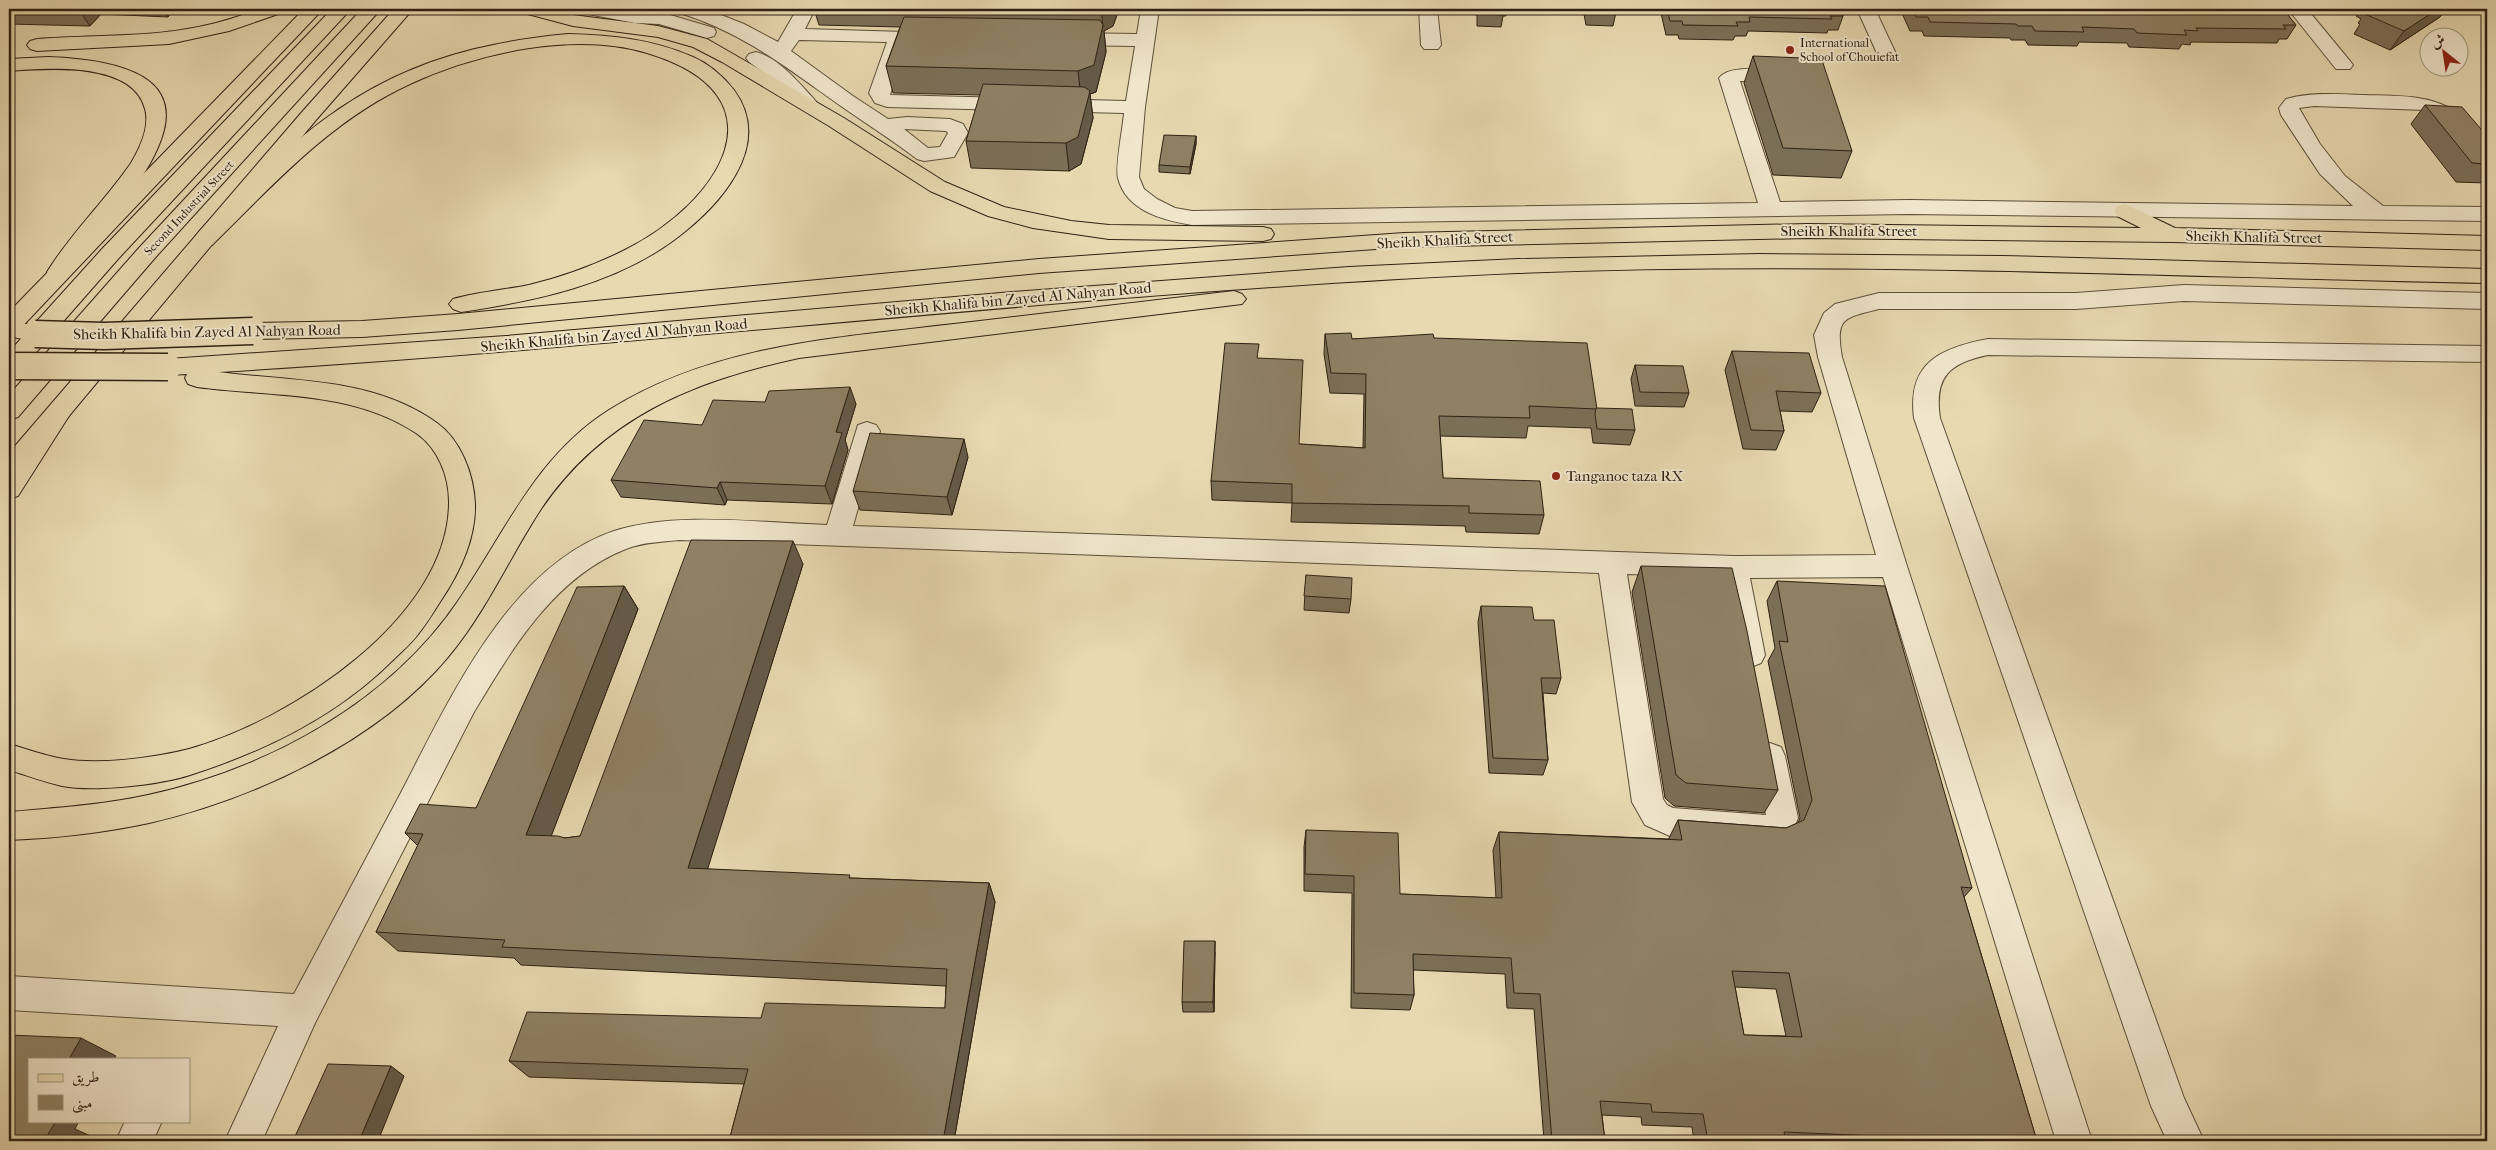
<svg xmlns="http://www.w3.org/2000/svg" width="2496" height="1150" font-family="'IM FELL French Canon',Amiri,serif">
  <rect width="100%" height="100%" fill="#e8d9b1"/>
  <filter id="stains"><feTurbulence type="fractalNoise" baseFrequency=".004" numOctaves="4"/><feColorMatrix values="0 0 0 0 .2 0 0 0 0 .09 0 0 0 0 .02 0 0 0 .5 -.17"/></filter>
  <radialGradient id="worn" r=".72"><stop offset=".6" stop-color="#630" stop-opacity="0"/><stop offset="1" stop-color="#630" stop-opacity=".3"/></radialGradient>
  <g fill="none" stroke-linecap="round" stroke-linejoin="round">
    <defs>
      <g id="minor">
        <path d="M 584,9 L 621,9 L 635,11 L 634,9 L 657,9 L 667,14 L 714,28 L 716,32 L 714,36 L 707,38 L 659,24 L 635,23 L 593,15 L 586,13 Z"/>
        <path d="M 678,9 L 706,9 L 744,24 L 778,42 L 797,9 L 815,9 L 805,29 L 940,33 L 943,37 L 940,41 L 906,42 L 890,95 L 1126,101 L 1135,46 L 1068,45 L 1061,43 L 1058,39 L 1061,35 L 1068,33 L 1137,34 L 1141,9 L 1159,9 L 1145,107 L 1139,177 L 1144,189 L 1157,199 L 1175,208 L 1192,211 L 1758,203 L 1719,78 C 1729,64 1767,70 1784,70 L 1791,72 L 1794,76 L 1791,80 L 1784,82 L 1740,81 L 1780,202 L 1909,200 L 2353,206 L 2320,174 L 2281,115 L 2279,108 L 2286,99 C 2311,92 2337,94 2363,95 C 2403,96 2444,93 2473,127 C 2486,143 2487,143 2487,164 L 2480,162 L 2449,124 L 2425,110 L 2314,106 L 2299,108 L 2320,144 L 2345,176 L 2383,206 L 2487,207 L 2487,221 L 1909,214 L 1192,225 C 1163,220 1126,211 1118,178 C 1115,167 1123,127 1124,113 L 887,107 L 875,103 L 869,93 L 887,42 L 799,40 L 791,51 L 853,96 L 888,119 L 907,117 L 950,119 L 963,124 L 968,133 L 954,157 L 924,161 L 917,159 C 891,139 865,123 838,104 C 786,67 743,33 680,13 ZM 904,129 L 946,131 L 948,133 L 940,147 L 928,148 Z"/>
        <path d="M 1419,9 L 1437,9 L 1441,45 L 1438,49 L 1424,49 L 1421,45 Z"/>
        <path d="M 1857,9 L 1875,9 L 1897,56 L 1894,60 L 1880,60 Z"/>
        <path d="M 2288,9 L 2307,9 L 2350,61 L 2353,65 L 2350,69 L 2336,69 Z"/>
        <path d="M 756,52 C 779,58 798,82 814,99 L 817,103 L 814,107 L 807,109 L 800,107 L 777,82 L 749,62 L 746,58 L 749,54 Z"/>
        <path d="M 2184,285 L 2487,293 L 2487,309 L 2184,301 L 2076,309 L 1879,309 C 1844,318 1835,317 1842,357 L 1907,566 L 2092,1141 L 2056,1141 L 1883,577 L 1750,578 L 1765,655 L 1761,663 L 1751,667 L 1741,663 L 1737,655 L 1722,577 L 1627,574 L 1663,799 L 1667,805 L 1673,808 L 1766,815 L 1755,756 L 1759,747 L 1770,743 L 1781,747 L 1785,756 L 1798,818 L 1790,837 L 1774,844 L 1670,836 L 1645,825 L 1632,802 L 1599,573 L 679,540 C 662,542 642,542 626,549 C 554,577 512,649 474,712 L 315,1023 L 262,1141 L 225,1141 L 278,1026 L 9,1010 L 9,976 L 294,994 C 328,930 362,866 396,802 C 446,708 505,568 614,531 C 676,511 761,523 827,525 L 858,425 L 867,422 L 876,425 L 880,431 L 853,526 L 1734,556 L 1876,555 L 1818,357 L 1814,335 L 1824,313 L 1835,304 L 1879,293 L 2076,293 Z"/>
        <path d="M 1988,339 L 2487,346 L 2487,362 L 1988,355 C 1949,363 1934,377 1940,418 L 2184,1098 L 2204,1141 L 2167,1141 L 2151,1106 L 1914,418 C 1907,363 1940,348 1988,339 Z"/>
        <path d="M 125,1121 L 162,1121 L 153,1141 L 116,1141 Z"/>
      </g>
      <g id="major">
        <path d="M 304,9 L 323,9 L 17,332 L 9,334 L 9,312 Z"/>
        <path d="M 332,9 L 351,9 L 118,259 L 18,373 L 9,375 L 9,352 L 102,249 Z"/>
        <path d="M 362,9 L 381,9 L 154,259 L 18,417 L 9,420 L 9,395 L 138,249 Z"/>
        <path d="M 394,9 L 413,9 L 316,120 L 18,477 L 9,479 L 9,453 L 302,112 Z"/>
      </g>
      <g id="highway">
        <path d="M 258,9 L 283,9 L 281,13 L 229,31 L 169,44 L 37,51 L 30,49 L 27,45 L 30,41 L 37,39 C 118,33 180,41 258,9 Z"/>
        <path d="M 522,9 L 548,9 L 573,15 L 658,26 L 707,39 L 844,118 L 945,182 L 1004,207 L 1071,221 L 1109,225 L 1263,227 L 1271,229 L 1274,234 L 1271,239 L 1263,241 L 1109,239 L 1033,228 L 988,216 L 930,191 L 829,126 L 722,62 L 693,47 L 658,37 L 573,26 L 524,13 Z"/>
        <path d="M 568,34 C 611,35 653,39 693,57 C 709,64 723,76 734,90 C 775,146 719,207 674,240 C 613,285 534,301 461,312 L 453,309 L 449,304 L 453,299 C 478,292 504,290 529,285 C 562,277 595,265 625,250 C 719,203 790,96 647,53 C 574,31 477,53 410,84 C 331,120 273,185 212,245 L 204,247 L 196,245 L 193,240 C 206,220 232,201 249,184 C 349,87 429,47 568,34 Z"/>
        <path d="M 48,57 C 260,65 135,186 66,277 L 58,279 L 50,277 L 47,272 C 71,233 105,201 131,163 C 140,148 150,126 145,109 C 133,61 47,68 9,71 L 9,59 Z"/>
        <path d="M 2125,204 L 2175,228 L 2487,236 L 2487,250 L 2173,242 L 1807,238 L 1404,247 L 1039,273 L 458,330 L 362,337 L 253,339 L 245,337 L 241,331 L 245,325 L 253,323 L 362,321 L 458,314 L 1039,259 L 1404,233 L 1807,224 L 2141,228 L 2117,216 L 2114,211 L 2117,206 Z"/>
        <path d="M 1760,254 L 2003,256 L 2487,269 L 2487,283 C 2164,277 1840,260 1517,273 C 1083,292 652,346 219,372 C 293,382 373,377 437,423 C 461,440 474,475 475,504 C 476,539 459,574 440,602 C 433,613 427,623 419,633 C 412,643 402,651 393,660 C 337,716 265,751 190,775 C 159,785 94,792 62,786 C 44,782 26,775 9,770 L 9,744 C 27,749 45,756 64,759 C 99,765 154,758 189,749 C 289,721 449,619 449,502 C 449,476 438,448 416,433 C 351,390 271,397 197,387 L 188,384 L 185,378 L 187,374 L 168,375 L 159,373 L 156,367 L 159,361 L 168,359 L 506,336 L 1012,292 L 1349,267 L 1518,259 Z"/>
        <path d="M 1234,291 L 1242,294 L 1246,299 L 1242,304 L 799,358 C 695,380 603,417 541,509 C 509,558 486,612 448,657 C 378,741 254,799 149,823 C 103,833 56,838 9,840 L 9,812 C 56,808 102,805 148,795 C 267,769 389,703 458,601 C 505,533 536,456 609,410 C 713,345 835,338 954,324 C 1047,313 1141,302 1234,291 Z"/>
        <path d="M 9,320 L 43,328 L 47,334 L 43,340 L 35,342 L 9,336 Z"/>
        <path d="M 62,399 L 71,402 L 74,408 L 18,496 L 9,499 L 9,469 L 53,402 Z"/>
      </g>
    </defs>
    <use href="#minor" stroke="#5c4f3a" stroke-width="2"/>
    <use href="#major" stroke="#2e2113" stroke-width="2"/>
    <use href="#highway" stroke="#2e2113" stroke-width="2"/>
    <use href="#minor" fill="#f0e6cc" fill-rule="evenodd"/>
    <use href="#major" fill="#e8d9b1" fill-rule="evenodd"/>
    <use href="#highway" fill="#e8d9b1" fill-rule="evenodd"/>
    <defs>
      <g id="highway-bridge">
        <path d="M 35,334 L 104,336 L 253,331"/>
        <path d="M 9,366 L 168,367"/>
      </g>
    </defs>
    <use href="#highway-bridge" stroke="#2e2113" stroke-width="29" stroke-linecap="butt"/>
    <use href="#highway-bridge" stroke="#e8d9b1" stroke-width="26"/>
  </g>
  <g fill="#7b6f57" stroke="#2e2113" fill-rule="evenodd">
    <path d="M 9,9 L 240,9 L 234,14 L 172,13 L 168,17 L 101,14 L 90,26 L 9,24 Z"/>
    <path d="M 814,9 L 1119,9 L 1113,26 L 1104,31 L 1106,52 L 1096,92 L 1090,94 L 1093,118 L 1081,164 L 1069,171 L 971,168 L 966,141 L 980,95 L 893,93 L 886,66 L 900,27 L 819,25 Z"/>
    <path d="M 1470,9 L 1507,9 L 1506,16 L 1503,16 L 1501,27 L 1477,26 L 1477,15 L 1471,14 Z"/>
    <path d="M 1583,9 L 1615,9 L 1616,12 L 1613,26 L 1586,25 Z"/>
    <path d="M 1660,9 L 1841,9 L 1843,16 L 1838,30 L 1828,30 L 1827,33 L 1748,31 L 1746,36 L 1735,36 L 1733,40 L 1679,39 L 1678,35 L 1666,35 Z"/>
    <path d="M 1900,9 L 2283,9 L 2296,25 L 2287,39 L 2279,39 L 2277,43 L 2191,42 L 2190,45 L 2182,44 L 2179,49 L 2129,47 L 2127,43 L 2079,42 L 2077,46 L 2028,45 L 2025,40 L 2011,40 L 2010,38 L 1924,36 L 1922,31 L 1910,31 Z"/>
    <path d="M 2361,9 L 2447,9 L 2440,17 L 2390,50 L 2354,34 L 2360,24 L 2358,23 L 2361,19 L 2356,16 Z"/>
    <path d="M 1753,56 L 1852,151 L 1841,178 L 1773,175 L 1744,83 Z"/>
    <path d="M 2425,105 L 2487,136 L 2487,183 L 2456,182 L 2411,124 Z"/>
    <path d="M 1196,136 L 1196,144 L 1190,174 L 1159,172 L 1159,165 Z"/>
    <path d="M 1325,334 L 1352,339 L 1434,338 L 1596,408 L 1635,430 L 1630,445 L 1593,443 L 1591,428 L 1528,426 L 1526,438 L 1440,436 L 1443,478 L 1544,515 L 1539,534 L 1466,532 L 1465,526 L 1291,522 L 1292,503 L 1212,500 L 1211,481 L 1259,358 L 1299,444 L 1363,448 L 1364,394 L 1330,393 L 1324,354 Z"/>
    <path d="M 1732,351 L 1821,393 L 1812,412 L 1780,411 L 1784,431 L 1776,450 L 1743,449 L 1725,370 Z"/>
    <path d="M 1635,365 L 1689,393 L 1684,407 L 1635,406 L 1631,379 Z"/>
    <path d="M 765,402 L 856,404 L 845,440 L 848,450 L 832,504 L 727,500 L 725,505 L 621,497 L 611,480 L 702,425 Z"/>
    <path d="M 968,457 L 952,515 L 860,510 L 853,491 Z"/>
    <path d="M 803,564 L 707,869 L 851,878 L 989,883 L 995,902 L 954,1141 L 729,1141 L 744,1084 L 529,1077 L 509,1061 L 761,1018 L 945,1008 L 946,986 L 521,965 L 514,958 L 398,951 L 376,932 L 418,846 L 405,833 L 476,808 L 624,586 L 638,609 L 551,836 L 565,838 L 580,836 Z"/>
    <path d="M 1641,566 L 1778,790 L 1764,813 L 1674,806 L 1665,798 L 1632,592 Z"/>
    <path d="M 1306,575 L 1351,599 L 1349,613 L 1304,610 Z"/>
    <path d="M 1777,581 L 1972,888 L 1964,897 L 2037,1141 L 1694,1141 L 1692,1127 L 1642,1125 L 1641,1117 L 1602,1115 L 1605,1141 L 1544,1141 L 1534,1009 L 1507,1008 L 1505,974 L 1413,970 L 1414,995 L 1410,1010 L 1351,1008 L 1352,893 L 1304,891 L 1304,847 L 1306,830 L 1400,894 L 1496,898 L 1493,850 L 1499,832 L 1669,839 L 1669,838 L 1678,820 L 1786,828 L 1798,823 L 1800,818 L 1768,661 L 1775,648 L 1767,601 ZM 1735,987 L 1776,989 L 1786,1036 L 1744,1035 Z"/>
    <path d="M 1481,606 L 1561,678 L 1556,694 L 1543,693 L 1548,760 L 1543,775 L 1489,773 L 1478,622 Z"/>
    <path d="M 1215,952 L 1214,1012 L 1183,1012 L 1182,1002 Z"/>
  </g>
  <g fill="#645a47" stroke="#2e2113">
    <path d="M 80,9 L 97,9 L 101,14 L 90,26 L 79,10 Z"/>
    <path d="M 163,9 L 169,9 L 172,13 L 168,17 Z"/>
    <path d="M 230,9 L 240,9 L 234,14 Z"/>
    <path d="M 1101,9 L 1119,9 L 1113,26 L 1104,31 L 1106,52 L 1096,92 L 1090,94 L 1093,118 L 1081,164 L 1069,171 L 1066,143 L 1081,98 L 1078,71 L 1103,27 Z"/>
    <path d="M 2438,9 L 2447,9 L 2440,17 L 2390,50 L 2404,31 Z"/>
    <path d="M 1196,136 L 1196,144 L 1190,174 L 1190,167 Z"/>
    <path d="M 850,387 L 856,404 L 845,440 L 848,450 L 832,504 L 825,486 L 836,432 Z"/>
    <path d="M 964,439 L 968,457 L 952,515 L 947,497 Z"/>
    <path d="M 720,482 L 727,500 L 725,505 L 717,488 Z"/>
    <path d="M 793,541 L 803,564 L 702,887 L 688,868 Z"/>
    <path d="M 624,586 L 638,609 L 544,855 L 526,835 Z"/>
    <path d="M 989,883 L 995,902 L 954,1141 L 943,1141 Z"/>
    <path d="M 1215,941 L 1215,952 L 1214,1012 L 1213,1002 Z"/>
    <path d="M 81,1038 L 116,1056 L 114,1059 L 69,1059 Z"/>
    <path d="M 391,1066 L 404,1076 L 378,1141 L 359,1141 Z"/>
    <path d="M 37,1121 L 79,1121 L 75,1129 L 93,1137 L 91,1141 L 44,1141 Z"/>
  </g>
  <g fill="#8f8165" stroke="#2e2113" fill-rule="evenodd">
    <path d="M 20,9 L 80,9 L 79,10 Z"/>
    <path d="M 1479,9 L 1503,9 L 1503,15 L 1479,14 Z"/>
    <path d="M 1588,9 L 1615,9 L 1616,12 L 1589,11 Z"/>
    <path d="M 1667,9 L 1841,9 L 1843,16 L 1830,16 L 1832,19 L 1749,17 L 1750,22 L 1736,22 L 1738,26 L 1683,25 L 1682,21 L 1670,21 Z"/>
    <path d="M 1912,9 L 2283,9 L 2296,25 L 2283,25 L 2286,29 L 2196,28 L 2198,31 L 2184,30 L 2187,35 L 2137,33 L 2134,29 L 2082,27 L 2084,32 L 2035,31 L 2032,26 L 2018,26 L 2016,24 L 1930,22 L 1928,17 L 1916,17 Z"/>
    <path d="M 2377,9 L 2438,9 L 2404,31 L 2367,15 Z"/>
    <path d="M 904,17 L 1100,20 L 1103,25 L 1094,65 L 1078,71 L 886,66 Z"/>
    <path d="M 1820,54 L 1852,151 L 1783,148 L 1753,56 L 1803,58 Z"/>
    <path d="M 983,84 L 1084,87 L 1090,91 L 1078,137 L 1066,143 L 966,141 Z"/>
    <path d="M 2425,105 L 2462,107 L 2487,136 L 2487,164 L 2472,163 Z"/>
    <path d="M 1164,135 L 1196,136 L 1190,167 L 1159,165 Z"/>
    <path d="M 1351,333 L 1352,339 L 1433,334 L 1434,338 L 1587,343 L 1597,409 L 1529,406 L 1530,418 L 1439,416 L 1443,478 L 1540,481 L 1544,515 L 1469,513 L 1469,506 L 1292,503 L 1292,484 L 1211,481 L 1225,343 L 1259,344 L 1257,358 L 1303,360 L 1299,444 L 1365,448 L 1366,374 L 1331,373 L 1325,334 Z"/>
    <path d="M 1732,351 L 1809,353 L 1821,393 L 1776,391 L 1784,431 L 1751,430 Z"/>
    <path d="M 1635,365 L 1683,366 L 1689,393 L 1640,392 Z"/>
    <path d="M 850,387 L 836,432 L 842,433 L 825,486 L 720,482 L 717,488 L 611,480 L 644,420 L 702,425 L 713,400 L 765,402 L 769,391 Z"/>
    <path d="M 1596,408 L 1632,409 L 1635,430 L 1597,429 L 1595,414 Z"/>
    <path d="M 870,433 L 964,439 L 947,497 L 853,491 Z"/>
    <path d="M 691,540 L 793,541 L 688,868 L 850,875 L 849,878 L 989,883 L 943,1141 L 729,1141 L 748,1069 L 509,1061 L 527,1012 L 761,1018 L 765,1003 L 945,1008 L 947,969 L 502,947 L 505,940 L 376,932 L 423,834 L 405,833 L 420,804 L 476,808 L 577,587 L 624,586 L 526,835 L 558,836 L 565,838 L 580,836 Z"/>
    <path d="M 1641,566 L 1732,568 L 1747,631 L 1778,790 L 1686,783 L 1676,775 Z"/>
    <path d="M 1306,575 L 1352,578 L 1351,599 L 1304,596 Z"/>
    <path d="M 1777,581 L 1885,586 L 1972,888 L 1961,887 L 2037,1141 L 1901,1141 L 1900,1137 L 1784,1132 L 1786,1141 L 1708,1141 L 1703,1114 L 1652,1112 L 1651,1104 L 1600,1101 L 1605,1141 L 1552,1141 L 1540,994 L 1514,993 L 1511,958 L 1413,954 L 1414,995 L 1354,993 L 1354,876 L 1305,874 L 1306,830 L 1398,833 L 1400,894 L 1502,898 L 1499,832 L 1682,840 L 1678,820 L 1786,828 L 1804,820 L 1812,800 L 1779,641 L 1788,642 ZM 1732,971 L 1789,973 L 1802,1037 L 1744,1035 Z"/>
    <path d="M 1481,606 L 1532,607 L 1534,620 L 1554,620 L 1561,678 L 1541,678 L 1548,760 L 1493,758 Z"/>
    <path d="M 1184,941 L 1215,941 L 1213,1002 L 1182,1002 Z"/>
    <path d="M 9,1035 L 81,1038 L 69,1059 L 29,1059 L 29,1121 L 56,1121 L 44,1141 L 9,1141 Z"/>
    <path d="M 328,1064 L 391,1066 L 359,1141 L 293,1141 Z"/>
  </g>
  <g fill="#8f2418" stroke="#f0e6cc" stroke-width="2">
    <circle cx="1790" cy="50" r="5"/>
    <circle cx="1556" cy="476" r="5"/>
  </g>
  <g text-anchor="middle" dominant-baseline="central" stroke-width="4" stroke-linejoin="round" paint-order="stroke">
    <g font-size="12" fill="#2e2113" stroke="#f0e6cc" text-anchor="start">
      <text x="1800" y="43">International<tspan x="1800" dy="14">School of Chouiefat</tspan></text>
    </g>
    <g font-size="12" fill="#2e2113" stroke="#f0e6cc">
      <text transform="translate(189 208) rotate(-47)">Second Industrial Street</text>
    </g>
    <g font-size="15" fill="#2e2113" stroke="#f0e6cc">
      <text x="1849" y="231">Sheikh Khalifa Street</text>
      <text transform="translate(2254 237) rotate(1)">Sheikh Khalifa Street</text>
      <text transform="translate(1445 240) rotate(-3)">Sheikh Khalifa Street</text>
      <text transform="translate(1018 299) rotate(-5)">Sheikh Khalifa bin Zayed Al Nahyan Road</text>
      <text transform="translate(207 332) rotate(-1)">Sheikh Khalifa bin Zayed Al Nahyan Road</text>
      <text transform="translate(614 335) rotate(-5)">Sheikh Khalifa bin Zayed Al Nahyan Road</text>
    </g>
    <g font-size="15" fill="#2e2113" stroke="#f0e6cc" text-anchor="start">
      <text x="1566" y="476">Tanganoc taza RX</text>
    </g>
  </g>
  <rect width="2496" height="1150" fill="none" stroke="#e8d9b1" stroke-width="30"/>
  <rect x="10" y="10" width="2476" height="1130" fill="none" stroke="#2e2113" stroke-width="2.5"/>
  <rect x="15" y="15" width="2466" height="1120" fill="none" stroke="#2e2113"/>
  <rect x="28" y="1058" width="162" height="65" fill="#f0e6cc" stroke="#a29782"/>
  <rect x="38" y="1074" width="25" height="8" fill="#e8d9b1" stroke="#a29782"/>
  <text x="72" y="1082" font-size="15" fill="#2e2113">طريق</text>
  <rect x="38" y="1095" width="25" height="15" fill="#8f8165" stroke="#a29782"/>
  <text x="72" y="1108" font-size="15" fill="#2e2113">مبنى</text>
  <g transform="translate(2444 52) rotate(330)"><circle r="24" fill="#f0e6cc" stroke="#a29782"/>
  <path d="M0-4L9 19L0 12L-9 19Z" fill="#8f2418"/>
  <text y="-8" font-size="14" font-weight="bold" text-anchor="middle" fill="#2e2113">ش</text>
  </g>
  <rect width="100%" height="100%" filter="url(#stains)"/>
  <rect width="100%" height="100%" fill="url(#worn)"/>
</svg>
